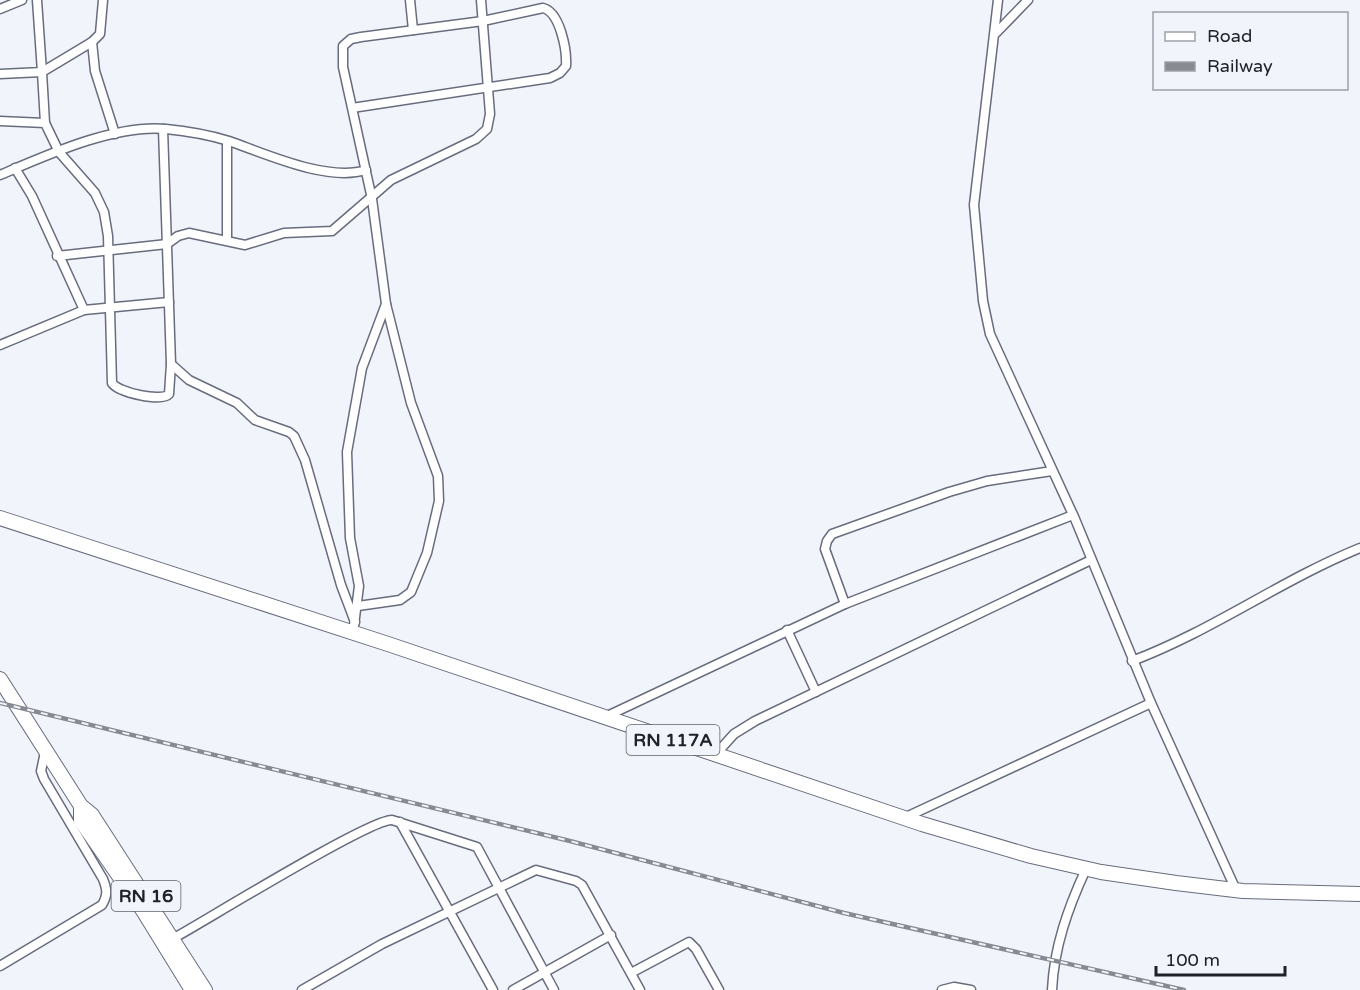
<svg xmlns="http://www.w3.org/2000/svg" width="1360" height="990" font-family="'Varela Round',sans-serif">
  <rect width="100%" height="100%" fill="#f2f4fc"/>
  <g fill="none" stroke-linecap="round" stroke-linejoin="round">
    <defs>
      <g id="minor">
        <path d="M 410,0 L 413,30"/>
        <path d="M 998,0 L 974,205 L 983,301 L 990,334 L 1075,519 L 1151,703 L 1236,890"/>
        <path d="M 0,9 L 22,0"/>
        <path d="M 996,33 L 1028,0"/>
        <path d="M 92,42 L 95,71 L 115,134"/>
        <path d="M 0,74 L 42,72 L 37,0"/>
        <path d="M 352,108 L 550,78 L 560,73 L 566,66 C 567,50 560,12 543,8 L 483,21 L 361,37 L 351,39 L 343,46 L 343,67 L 372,199 L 386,304 L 362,368 L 347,452 L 350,538 L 359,586 L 353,633"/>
        <path d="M 0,121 L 45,123 L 59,152 L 95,193 L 104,212 L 108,236 L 112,383 C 119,393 162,402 169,394 L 171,364 L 163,129"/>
        <path d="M 45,123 L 42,72 L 92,42 L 100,34 L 103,0"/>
        <path d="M 0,175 C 47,155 115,124 166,129 C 187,131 209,135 229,141 C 266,154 327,182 366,170"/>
        <path d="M 227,239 L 227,141"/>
        <path d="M 57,256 L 167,244 L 178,236 L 189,233 L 245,245 L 284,233 L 332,231 L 391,180 L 476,139 L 487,129 L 490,114 L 481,0"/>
        <path d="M 84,310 L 169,302"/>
        <path d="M 0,345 L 84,310 L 32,196 L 15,168"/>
        <path d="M 171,364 L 189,380 L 237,403 L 255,420 L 289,432 L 294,436 L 305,460 L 341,585 L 355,622"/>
        <path d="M 845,604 L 825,549 L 827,541 L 832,534 L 949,492 L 987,481 L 1052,471"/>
        <path d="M 358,606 L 400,600 L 411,592 L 427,553 L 439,501 L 438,476 L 411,403 L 386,304"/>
        <path d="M 787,630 L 816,692"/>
        <path d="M 1132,661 C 1212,631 1281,580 1360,548"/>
        <path d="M 605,717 L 845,604 L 1073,515"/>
        <path d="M 715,755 L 734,734 L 755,721 L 1091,560"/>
        <path d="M 904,818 L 1151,703"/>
        <path d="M 400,822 L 493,990"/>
        <path d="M 174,938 C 205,921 370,819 392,820 L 477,847 L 554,990"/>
        <path d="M 0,966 L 102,905 C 108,895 107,889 103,879 L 44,779 L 41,771 L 45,752"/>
        <path d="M 631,973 L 689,942 L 696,949 L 719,990"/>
        <path d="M 302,990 L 382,944 L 536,870 L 576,881 L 582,885 L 640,990"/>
        <path d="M 513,990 L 611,935"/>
        <path d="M 942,990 L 954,987 L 971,990"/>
        <path d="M 1052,990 C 1054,947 1068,908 1086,869"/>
      </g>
      <g id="primary">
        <path d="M 0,518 L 388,644 L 922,824 L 1031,856 L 1101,872 L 1176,883 L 1243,891 L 1360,894"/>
        <path d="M 0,679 L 81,806 L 92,815 L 205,990"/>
        <path d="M 81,806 L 81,821 L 144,912 L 192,990"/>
      </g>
    </defs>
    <use href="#minor" stroke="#676d7d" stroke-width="11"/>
    <use href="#primary" stroke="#676d7d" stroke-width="16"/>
    <use href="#minor" stroke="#fff" stroke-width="8"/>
    <use href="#primary" stroke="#fff" stroke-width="14"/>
    <defs>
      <path id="rail" d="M 0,703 L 570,841 L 844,913 L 1184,990"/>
    </defs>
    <use href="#rail" stroke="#888a92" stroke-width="4.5"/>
    <use href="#rail" stroke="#f2f4fc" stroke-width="2" stroke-dasharray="7" stroke-linecap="butt"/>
  </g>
  <g text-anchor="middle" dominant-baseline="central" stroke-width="5" stroke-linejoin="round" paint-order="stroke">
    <g fill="#f2f4fc" stroke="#5f6168" stroke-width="1.5">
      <rect x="626.5" y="725" width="93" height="30" rx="4.5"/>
      <rect x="111.5" y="881" width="69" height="30" rx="4.5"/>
    </g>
    <g font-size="18" font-weight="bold" fill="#202229">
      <text x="673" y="740">RN 117A</text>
      <text x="146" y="896">RN 16</text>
    </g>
  </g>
  <rect x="1153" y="12" width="195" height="78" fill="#f2f4fc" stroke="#9ea0a8" stroke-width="1.5"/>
  <rect x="1165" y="32" width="30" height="9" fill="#ffffff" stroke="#9ea0a8" stroke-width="1.5"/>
  <text x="1207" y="42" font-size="18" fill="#202229">Road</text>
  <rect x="1165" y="62" width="30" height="9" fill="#888a92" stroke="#9ea0a8" stroke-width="1.5"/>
  <text x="1207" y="72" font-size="18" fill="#202229">Railway</text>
  <path d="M1156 966v9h129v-9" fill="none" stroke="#202229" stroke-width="3"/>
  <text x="1165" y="966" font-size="18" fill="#202229" stroke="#f2f4fc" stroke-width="4.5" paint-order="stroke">100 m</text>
</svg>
